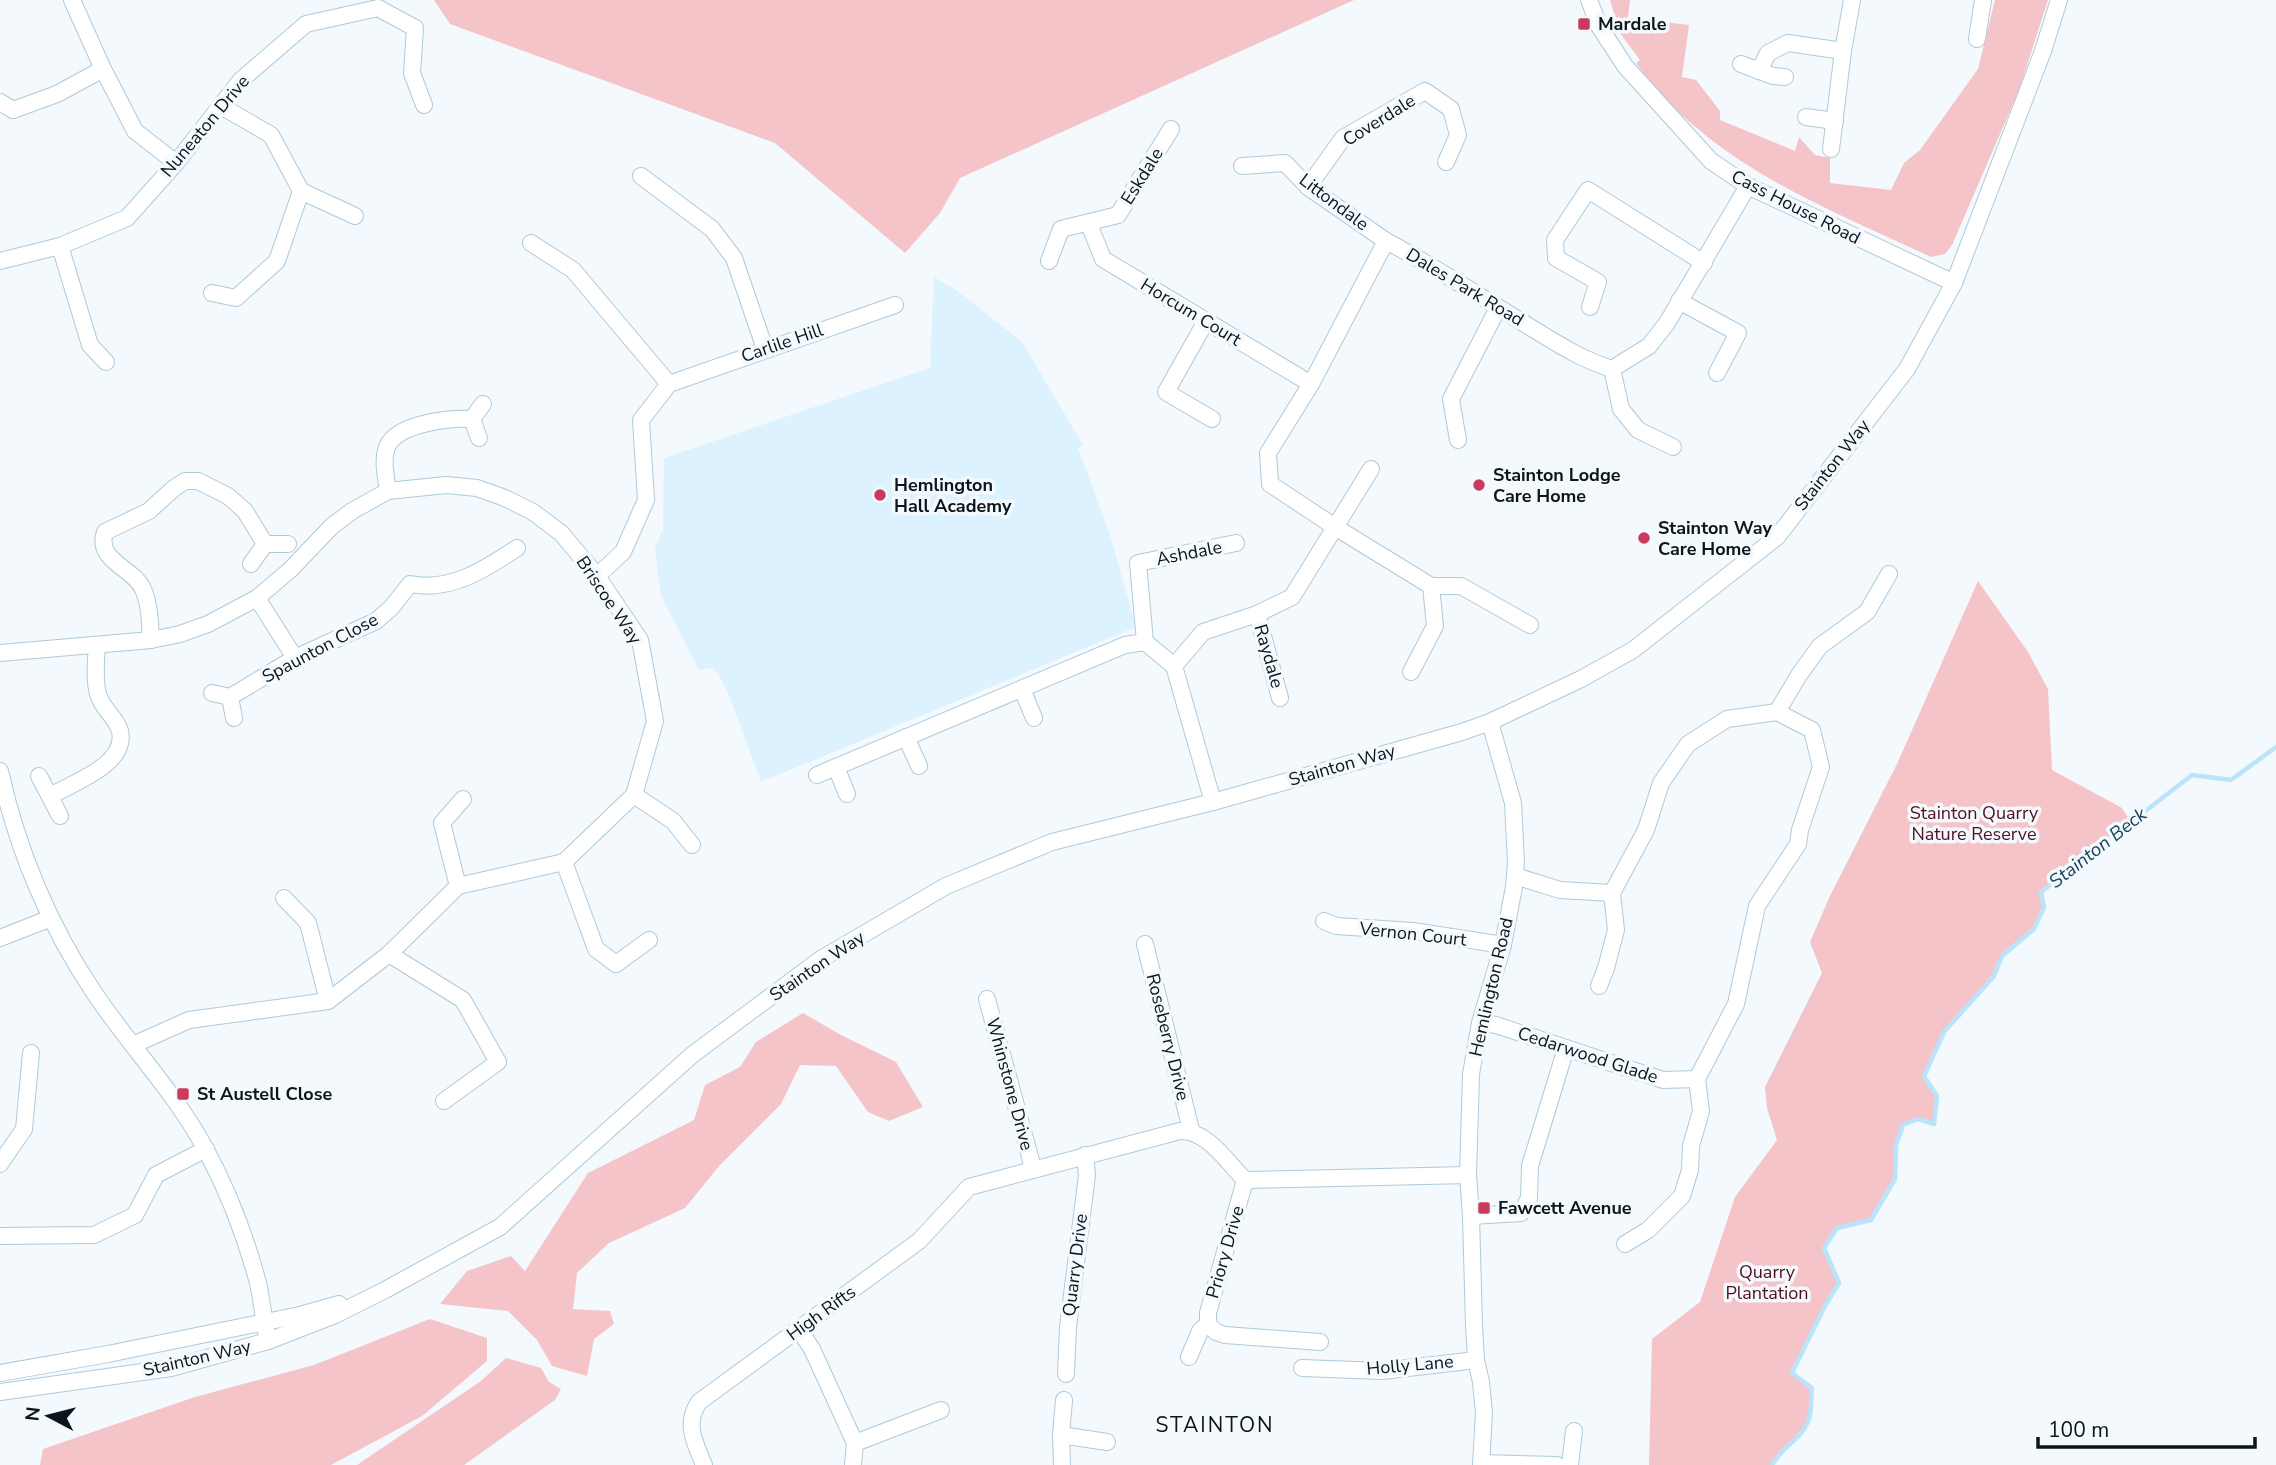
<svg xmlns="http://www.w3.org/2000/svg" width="2276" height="1465" font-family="'Nunito Sans',sans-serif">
  <rect width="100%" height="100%" fill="#f3f9fc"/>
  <path fill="#dcf2fe" d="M 934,277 L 956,290 L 1022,342 L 1083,445 L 1078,448 L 1110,535 L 1136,627 L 761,782 L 729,695 L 719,675 L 711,668 L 699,670 L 661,596 L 655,550 L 661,533 L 663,532 L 664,458 L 930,368 Z"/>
  <g fill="#f4c4c9">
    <path d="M 434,0 L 1354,0 L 960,178 L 940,213 L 905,253 L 775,143 L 450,24 Z"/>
    <path d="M 1610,0 L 1630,0 L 1628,18 L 1689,25 L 1682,77 L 1696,80 L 1720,111 L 1720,120 L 1795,151 L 1799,137 L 1815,155 L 1830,158 L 1830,183 L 1891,190 L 1904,163 L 1920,150 L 1978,69 L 1995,0 L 2048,0 L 2019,90 L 1952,245 L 1945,254 L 1931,257 C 1823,207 1708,163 1636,63 L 1640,60 L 1620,33 Z"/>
    <path d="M 1978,581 L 2028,652 L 2048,689 L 2052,770 L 2122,808 L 2131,822 L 2041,892 L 2044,907 L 2034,929 L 2002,956 L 1994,976 L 1944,1032 L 1924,1076 L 1937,1096 L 1934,1124 L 1918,1119 L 1903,1125 L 1896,1145 L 1895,1179 L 1871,1220 L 1837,1228 L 1824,1248 L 1839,1283 L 1825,1306 L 1792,1373 L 1812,1388 C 1811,1398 1812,1412 1808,1422 C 1801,1439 1781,1448 1772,1465 L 1649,1465 L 1652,1339 L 1700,1302 L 1735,1197 L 1777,1140 L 1767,1108 L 1765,1087 L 1822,973 L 1810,942 L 1830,896 L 1897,764 Z"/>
    <path d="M 803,1013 L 841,1035 L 896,1062 L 923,1107 L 889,1121 L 868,1112 L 836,1066 L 800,1065 L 781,1104 L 719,1166 L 685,1208 L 609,1243 L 577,1273 L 573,1309 L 610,1311 L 614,1324 L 594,1339 L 587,1376 L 552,1366 L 537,1340 L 508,1311 L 440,1304 L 467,1271 L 511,1256 L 525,1271 L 588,1173 L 694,1120 L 705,1085 L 740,1067 L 756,1042 Z"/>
    <path d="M 430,1319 L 487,1338 L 487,1361 L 422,1416 L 331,1465 L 40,1465 L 43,1449 L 195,1397 L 314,1365 Z"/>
    <path d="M 506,1358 L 541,1368 L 549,1382 L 561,1389 L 555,1400 L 464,1465 L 357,1465 L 481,1381 Z"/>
  </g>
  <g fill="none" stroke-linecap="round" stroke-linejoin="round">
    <path stroke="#bae4fb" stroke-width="4.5" d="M 1772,1465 C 1781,1448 1801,1439 1808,1422 C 1812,1412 1811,1398 1812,1388 L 1792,1373 L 1825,1306 L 1839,1283 L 1824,1248 L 1837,1228 L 1871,1220 L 1895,1179 L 1896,1145 L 1903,1125 L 1918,1119 L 1934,1124 L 1937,1096 L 1924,1076 L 1944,1032 L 1994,976 L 2002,956 L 2034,929 L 2044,907 L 2041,892 L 2192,775 L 2231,780 L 2276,747"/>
    <defs>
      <g id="minor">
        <path d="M 72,0 L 103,69 L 135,131 L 176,163"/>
        <path d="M 1589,0 L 1599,26 L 1625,66 L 1711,161 L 1748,186 L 1954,283"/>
        <path d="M 1977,39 L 1983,0"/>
        <path d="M 1741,64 L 1773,76 L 1785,77"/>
        <path d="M 1759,71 L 1768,53 L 1788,43 L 1843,51"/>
        <path d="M 0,102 L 13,110 L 57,94 L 103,69"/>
        <path d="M 1806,117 L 1835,121"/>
        <path d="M 1831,149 L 1843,51 L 1852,0"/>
        <path d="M 1242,166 L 1285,163 L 1308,187 L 1386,241"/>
        <path d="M 641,176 L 712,229 L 734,258 L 765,349"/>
        <path d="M 1308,187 L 1343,138 L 1425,91 L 1451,109 L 1458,135 L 1446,162"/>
        <path d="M 301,191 L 355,216"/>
        <path d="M 1089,224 L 1103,259 L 1311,384"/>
        <path d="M 531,243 L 573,270 L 669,384"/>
        <path d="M 60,246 L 90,345 L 106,362"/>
        <path d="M 0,261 L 60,246 L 127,218 L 176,163 L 241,80 L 306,24 L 378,8 L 415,28 L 412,73 L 424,105"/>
        <path d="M 1049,261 L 1061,229 L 1118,215 L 1171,129"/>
        <path d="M 212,293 L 236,298 L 277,261 L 301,191 L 271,135 L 221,106"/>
        <path d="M 1679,301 L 1738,333 L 1717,373"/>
        <path d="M 1590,307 L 1598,282 L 1556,258 L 1555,240 L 1588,190 L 1704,263"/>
        <path d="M 1206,321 L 1166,392 L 1212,419"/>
        <path d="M 1612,369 L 1621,409 L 1638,430 L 1673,447"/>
        <path d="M 479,438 L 472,419 L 483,404"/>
        <path d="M 1458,440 L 1451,399 L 1498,308"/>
        <path d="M 388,491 C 386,477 382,461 387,447 C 397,423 450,418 472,419"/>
        <path d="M 251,564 L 265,544 L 288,544"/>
        <path d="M 597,576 L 623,552 L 646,500 L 641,420 L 669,384 L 895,305"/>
        <path d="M 257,598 L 295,658"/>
        <path d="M 1257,614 L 1280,698"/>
        <path d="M 1530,625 L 1461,586 L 1431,586 L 1335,527 L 1270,484 L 1268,453 L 1311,384 L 1386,241 C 1434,266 1479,296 1525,324 C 1553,341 1580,359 1612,369 L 1649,346 L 1667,323 L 1748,186"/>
        <path d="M 151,640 C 150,623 150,605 143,589 C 134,568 95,561 105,532 L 149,511 L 173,489 L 185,481 L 198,481 L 228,496 L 245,511 L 265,544"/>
        <path d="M 1145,642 L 1138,563 L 1236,543"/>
        <path d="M 1145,642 L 1174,666"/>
        <path d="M 0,653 L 151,640 L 180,634 L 208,624 L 257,598 L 290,570 L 332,526 L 352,511 L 388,491 L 446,485 L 477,488 L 505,498 L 533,512 L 561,533 L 597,576 L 640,640 L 655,721 L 634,795 L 564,862 L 458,886 L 389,954 L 328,1001 L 189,1020 L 133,1045"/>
        <path d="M 1411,672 L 1435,626 L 1431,586"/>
        <path d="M 1022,689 L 1034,718"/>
        <path d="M 212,693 L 230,697 L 234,718"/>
        <path d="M 230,697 L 295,658 L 376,621 L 391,608 L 410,584 C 450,592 484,570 517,548"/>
        <path d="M 1777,712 L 1799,675 L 1820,646 L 1867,612 L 1889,574"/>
        <path d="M 906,737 L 919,766"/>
        <path d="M 836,767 L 847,794"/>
        <path d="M 0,771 C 17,849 50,928 95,994 C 130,1046 177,1095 206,1150 C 228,1191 246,1238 258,1283 C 262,1302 264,1322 268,1341"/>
        <path d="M 817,775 L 1125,645 L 1145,642"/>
        <path d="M 39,776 L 60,816"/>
        <path d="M 634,795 L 673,821 L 692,845"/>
        <path d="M 50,796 C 73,783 128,764 120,731 C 116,717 102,709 98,694 C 94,679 96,661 97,645"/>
        <path d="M 1213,802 L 1174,666 L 1203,632 L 1257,614 L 1292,597 L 1371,469"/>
        <path d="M 564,862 L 596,949 L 616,964 L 649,940"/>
        <path d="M 458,886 L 442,823 L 463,799"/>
        <path d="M 284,898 L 308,923 L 328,1001"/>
        <path d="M 1324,921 L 1336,926 L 1413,931 L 1503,945"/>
        <path d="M 0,938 L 51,918"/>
        <path d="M 1145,944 L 1191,1130"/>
        <path d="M 389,954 L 463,1000 L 498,1062 L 444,1101"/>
        <path d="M 1599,986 L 1606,968 L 1616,930 L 1612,893"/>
        <path d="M 987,999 L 1033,1168"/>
        <path d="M 1480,1023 L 1496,1025 L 1663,1080 L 1697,1079 L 1736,1004 L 1757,906 L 1798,844 L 1800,830 L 1821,767 L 1812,730 L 1777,712 L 1727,719 L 1688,744 L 1661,783 L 1646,830 L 1612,893 L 1560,890 L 1515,876"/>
        <path d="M 0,1164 L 24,1129 L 31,1053"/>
        <path d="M 1471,1216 L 1521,1213 L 1529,1198 L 1530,1166 L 1566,1048"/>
        <path d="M 0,1236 L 94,1235 L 135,1215 L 156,1175 L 206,1149"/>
        <path d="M 1625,1244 L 1648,1230 L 1682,1196 L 1690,1170 L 1691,1146 L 1701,1111 L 1697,1079"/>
        <path d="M 1208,1324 L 1216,1332 L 1225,1335 L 1320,1342"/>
        <path d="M 799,1329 L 812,1349 L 855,1443 L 853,1465"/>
        <path d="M 1189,1357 L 1200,1331 L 1208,1324 L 1208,1313 L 1245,1180"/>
        <path d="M 1302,1368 L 1382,1371 L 1476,1360"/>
        <path d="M 0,1373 L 108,1354 L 300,1315 L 339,1304"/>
        <path d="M 1066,1374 L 1068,1327 L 1087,1175 L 1085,1155"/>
        <path d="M 0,1392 L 171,1368 L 268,1341 L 335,1315 L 385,1290 L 500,1227 L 692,1055 L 821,959 L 946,886 L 1052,842 L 1213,802 L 1462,732 L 1490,722 L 1581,679 L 1633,650 L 1777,537 L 1907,369 L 1954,283 L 2043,51 L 2059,0"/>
        <path d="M 1061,1435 L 1107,1442"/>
        <path d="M 855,1443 L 941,1410"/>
        <path d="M 1481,1463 L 1557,1465"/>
        <path d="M 704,1465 C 695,1443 684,1424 699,1402 L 919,1241 L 969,1187 L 1180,1131 C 1207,1130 1227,1162 1245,1180 L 1468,1175"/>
        <path d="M 1062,1465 L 1061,1435 L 1064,1400"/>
        <path d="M 1481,1465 L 1484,1413 L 1481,1382 L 1476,1360 L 1474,1326 L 1471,1216 L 1468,1175 L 1471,1074 L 1480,1023 L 1503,945 L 1514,887 L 1516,862 L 1513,803 L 1490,722"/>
        <path d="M 1570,1465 L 1574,1431"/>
      </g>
    </defs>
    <use href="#minor" stroke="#aecad9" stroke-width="18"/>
    <use href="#minor" stroke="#fff" stroke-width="16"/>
  </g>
  <g fill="#c93a5c" stroke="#f3f9fc" stroke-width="2.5">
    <rect x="1577" y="17" width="14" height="14" rx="3.5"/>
    <circle cx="1479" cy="485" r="7"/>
    <circle cx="880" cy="495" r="7"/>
    <circle cx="1644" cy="538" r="7"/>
    <rect x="176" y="1087" width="14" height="14" rx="3.5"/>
    <rect x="1477" y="1201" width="14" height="14" rx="3.5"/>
  </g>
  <g text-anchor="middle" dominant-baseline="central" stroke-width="7" stroke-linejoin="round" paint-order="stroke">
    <g font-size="18" font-weight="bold" fill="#0b151a" stroke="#f3f9fc" text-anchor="start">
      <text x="1598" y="24">Mardale</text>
      <text x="1493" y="475">Stainton Lodge<tspan x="1493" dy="21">Care Home</tspan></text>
      <text x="894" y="485">Hemlington<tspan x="894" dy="21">Hall Academy</tspan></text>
      <text x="1658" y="528">Stainton Way<tspan x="1658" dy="21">Care Home</tspan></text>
      <text x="197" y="1094">St Austell Close</text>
      <text x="1498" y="1208">Fawcett Avenue</text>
    </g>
    <g font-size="18" fill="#0b151a" stroke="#f3f9fc">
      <text transform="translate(1379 120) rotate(-32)">Coverdale</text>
      <text transform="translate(205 126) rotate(-50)">Nuneaton Drive</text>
      <text transform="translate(1142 176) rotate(-58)">Eskdale</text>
      <text transform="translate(1334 202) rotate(37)">Littondale</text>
      <text transform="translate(1796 207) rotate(27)">Cass House Road</text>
      <text transform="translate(1465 287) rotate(31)">Dales Park Road</text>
      <text transform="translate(1191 312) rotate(31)">Horcum Court</text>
      <text transform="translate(782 343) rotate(-19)">Carlile Hill</text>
      <text transform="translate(1832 465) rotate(-52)">Stainton Way</text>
      <text transform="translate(1189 553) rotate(-11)">Ashdale</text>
      <text transform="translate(609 600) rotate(56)">Briscoe Way</text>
      <text transform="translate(320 648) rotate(-28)">Spaunton Close</text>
      <text transform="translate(1269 656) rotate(74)">Raydale</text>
      <text transform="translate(1342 765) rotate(-16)">Stainton Way</text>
      <text transform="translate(1413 934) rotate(6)">Vernon Court</text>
      <text transform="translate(817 966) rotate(-34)">Stainton Way</text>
      <text transform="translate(1491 987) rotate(-77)">Hemlington Road</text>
      <text transform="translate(1168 1037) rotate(76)">Roseberry Drive</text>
      <text transform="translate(1588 1055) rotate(18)">Cedarwood Glade</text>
      <text transform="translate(1010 1084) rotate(75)">Whinstone Drive</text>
      <text transform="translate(1225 1252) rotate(-74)">Priory Drive</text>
      <text transform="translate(1075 1265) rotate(-83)">Quarry Drive</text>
      <text transform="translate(821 1313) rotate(-36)">High Rifts</text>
      <text transform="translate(197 1358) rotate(-13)">Stainton Way</text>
      <text transform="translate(1410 1365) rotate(-5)">Holly Lane</text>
    </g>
    <g font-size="18" fill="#510f20" stroke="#f3f9fc">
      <text x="1974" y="813">Stainton Quarry<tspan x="1974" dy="21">Nature Reserve</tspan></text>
      <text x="1767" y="1272">Quarry<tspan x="1767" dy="21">Plantation</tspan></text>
    </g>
    <g font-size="19" font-style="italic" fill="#184457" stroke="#f3f9fc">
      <text transform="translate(2098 848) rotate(-38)">Stainton Beck</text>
    </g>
    <g font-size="21" letter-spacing="2" fill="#0b151a" stroke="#f3f9fc">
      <text x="1215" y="1425">STAINTON</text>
    </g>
  </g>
  <g transform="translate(49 1416) rotate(277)" stroke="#f3f9fc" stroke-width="5" paint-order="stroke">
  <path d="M0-5L12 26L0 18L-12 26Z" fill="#0b151a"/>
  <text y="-10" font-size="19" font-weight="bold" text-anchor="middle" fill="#0b151a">N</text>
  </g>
  <path d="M2038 1437v10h217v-10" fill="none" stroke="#0b151a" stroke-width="3.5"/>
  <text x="2048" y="1437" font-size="21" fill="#0b151a" stroke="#f3f9fc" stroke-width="5" paint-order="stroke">100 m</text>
</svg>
